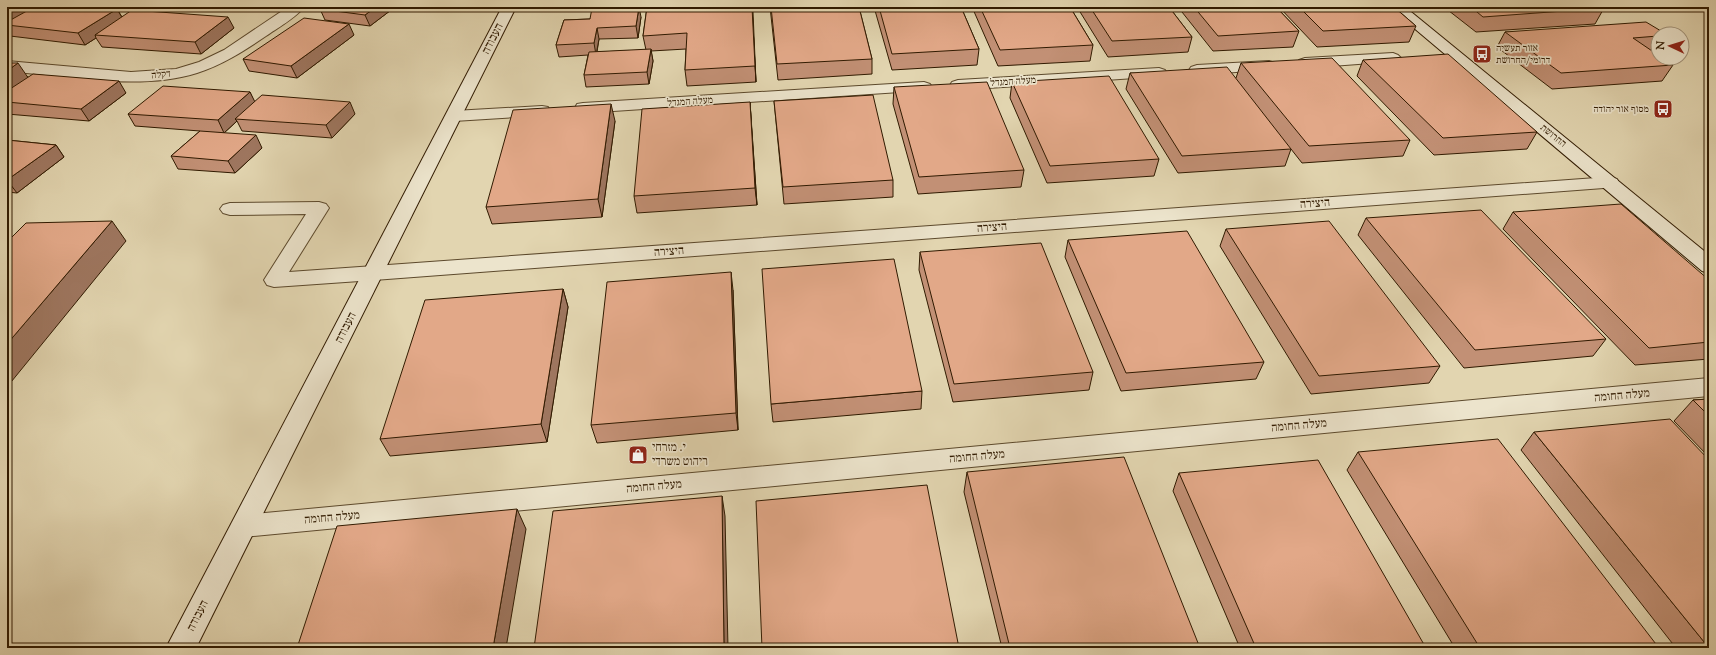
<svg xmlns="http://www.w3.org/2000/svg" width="1716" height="655" font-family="'Sorts Mill Goudy','Frank Ruhl Libre',serif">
  <rect width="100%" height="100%" fill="#e2d5b0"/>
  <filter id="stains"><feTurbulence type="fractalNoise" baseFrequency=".005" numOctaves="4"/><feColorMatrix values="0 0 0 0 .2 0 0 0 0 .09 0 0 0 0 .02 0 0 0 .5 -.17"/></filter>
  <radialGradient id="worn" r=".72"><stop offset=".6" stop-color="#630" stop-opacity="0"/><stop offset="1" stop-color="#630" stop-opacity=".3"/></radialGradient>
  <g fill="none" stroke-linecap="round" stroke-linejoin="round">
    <defs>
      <path id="lane" d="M 319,202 L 326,204 L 329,208 L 289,272 L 374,266 L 381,268 L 384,273 L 381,278 L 374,280 L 274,287 L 267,285 L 264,280 L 306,214 L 230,215 L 223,213 L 220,209 L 223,205 L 230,203 Z"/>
      <g id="street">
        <path d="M 288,7 L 304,7 C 297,17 276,29 266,36 C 244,51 222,65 197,73 C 140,91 65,76 7,71 L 7,61 L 131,72 L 176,69 L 199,62 L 224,50 Z"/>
        <path d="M 1393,53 L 1398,55 L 1401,58 L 1398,61 L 1305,68 L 1299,66 L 1297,63 L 1299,60 L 1305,58 Z"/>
        <path d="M 1269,61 L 1275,63 L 1277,66 L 1275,69 L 1197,75 L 1191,73 L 1189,70 L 1191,67 L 1197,65 Z"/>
        <path d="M 1159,68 L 1165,70 L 1167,73 L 1165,76 L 958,90 L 952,88 L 950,85 L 952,82 L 958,80 Z"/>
        <path d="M 924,82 L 930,84 L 932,87 L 930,90 L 583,113 L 577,112 L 575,108 L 577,104 L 583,103 Z"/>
        <path d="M 542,106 L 548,107 L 550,111 L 548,115 L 454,121 L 448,120 L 446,116 L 448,112 L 454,111 Z"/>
        <path d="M 1610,177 L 1617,179 L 1619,183 L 1617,187 L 374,280 L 367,278 L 364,273 L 367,268 L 374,266 Z"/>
        <path d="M 1709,378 L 1709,396 L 244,537 L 235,534 L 231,526 L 235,518 L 244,515 Z"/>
      </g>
      <g id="secondary">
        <path d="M 502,7 L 516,7 L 196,648 L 166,648 Z"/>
        <path d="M 1389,7 L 1405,7 L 1709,255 L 1709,273 L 1702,271 Z"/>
      </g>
    </defs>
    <use href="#lane" stroke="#5c492c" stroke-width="2"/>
    <use href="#street" stroke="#5c492c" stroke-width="2"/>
    <use href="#secondary" stroke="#301a00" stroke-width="2"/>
    <use href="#lane" fill="#ece4cc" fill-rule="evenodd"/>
    <use href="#street" fill="#ece4cc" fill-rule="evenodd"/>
    <use href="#secondary" fill="#ece4cc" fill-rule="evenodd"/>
  </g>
  <g fill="#c29075" stroke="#301a00">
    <path d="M 7,7 L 117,9 L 122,17 L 234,28 L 201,54 L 102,47 L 96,38 L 85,45 L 10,36 L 7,32 Z"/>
    <path d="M 218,7 L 233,7 L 230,8 Z"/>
    <path d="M 322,7 L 395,7 L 370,26 L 325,20 L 320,9 Z"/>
    <path d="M 647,7 L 752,7 L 756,82 L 687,86 L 685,70 L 686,49 L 651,51 L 653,61 L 649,84 L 586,87 L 584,75 L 588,55 L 559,57 L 556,45 L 564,20 L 641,17 L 638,38 L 599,39 L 597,52 L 646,50 L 643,36 Z"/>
    <path d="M 770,7 L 859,7 L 872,59 L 872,74 L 778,80 Z"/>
    <path d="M 874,7 L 961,7 L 979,49 L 977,65 L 892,70 Z"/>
    <path d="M 972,7 L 1070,7 L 1093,45 L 1090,61 L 998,66 Z"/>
    <path d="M 1077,7 L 1169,7 L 1192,37 L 1188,52 L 1108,57 Z"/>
    <path d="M 1178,7 L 1276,7 L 1299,31 L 1293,47 L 1213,51 Z"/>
    <path d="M 1279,7 L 1394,7 L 1416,26 L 1409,42 L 1317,47 Z"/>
    <path d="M 1444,7 L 1602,7 L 1604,8 L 1595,24 L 1476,32 Z"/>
    <path d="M 1505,32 L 1658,34 L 1658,51 L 1653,52 L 1673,65 L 1662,81 L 1552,89 L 1497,47 Z"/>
    <path d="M 354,35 L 297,78 L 249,71 L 243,59 Z"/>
    <path d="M 1363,60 L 1537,132 L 1527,149 L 1434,155 L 1357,76 Z"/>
    <path d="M 7,63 L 28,77 L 126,93 L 89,121 L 7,114 Z"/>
    <path d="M 1241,63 L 1410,140 L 1403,156 L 1302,163 L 1291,149 L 1285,166 L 1178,173 L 1126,89 L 1130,73 L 1236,78 Z"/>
    <path d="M 1012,82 L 1159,159 L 1154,176 L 1047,183 L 1010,98 Z"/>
    <path d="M 894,87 L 1024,170 L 1021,187 L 918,194 L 893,104 Z"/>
    <path d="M 250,92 L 254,102 L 355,114 L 332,138 L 242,131 L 237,121 L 224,133 L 262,148 L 235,173 L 178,169 L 171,156 L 200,131 L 135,126 L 128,114 Z"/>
    <path d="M 774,101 L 893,180 L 893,197 L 784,204 Z"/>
    <path d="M 750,102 L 757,205 L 637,213 L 634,196 Z"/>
    <path d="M 615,121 L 602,217 L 492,224 L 486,207 Z"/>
    <path d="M 7,140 L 56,145 L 64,157 L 17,193 L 7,192 Z"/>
    <path d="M 1513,212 L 1709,280 L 1709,359 L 1635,365 L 1503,229 Z"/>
    <path d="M 1366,218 L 1606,339 L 1593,356 L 1464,368 L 1358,235 Z"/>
    <path d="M 1226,229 L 1440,366 L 1429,383 L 1311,394 L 1220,246 Z"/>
    <path d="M 1068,240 L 1264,362 L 1256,379 L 1121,391 L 1065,257 Z"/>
    <path d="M 920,252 L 1093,372 L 1089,390 L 953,402 L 919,270 Z"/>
    <path d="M 563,289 L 568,307 L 547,442 L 390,456 L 380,439 Z"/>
    <path d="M 733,290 L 738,430 L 597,443 L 591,425 Z"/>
    <path d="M 922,391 L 921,409 L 773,422 L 771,404 Z"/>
    <path d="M 1709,399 L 1709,457 L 1674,421 L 1693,400 Z"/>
    <path d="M 1534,432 L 1709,648 L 1676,648 L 1521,450 Z"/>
    <path d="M 1358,452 L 1659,648 L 1455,648 L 1347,470 Z"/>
    <path d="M 967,472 L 1200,648 L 1002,648 L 964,492 Z"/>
    <path d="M 1179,473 L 1426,648 L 1240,648 L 1173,491 Z"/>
  </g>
  <g fill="#9e765f" stroke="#301a00">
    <path d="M 21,7 L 33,7 L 37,14 L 7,25 L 7,14 Z"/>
    <path d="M 376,7 L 395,7 L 370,26 L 365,15 Z"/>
    <path d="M 639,7 L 641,17 L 638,38 L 636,26 Z"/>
    <path d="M 752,7 L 753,12 L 756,82 L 755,66 Z"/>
    <path d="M 117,9 L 124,21 L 95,35 L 96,38 L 85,45 L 78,33 Z"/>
    <path d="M 228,17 L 234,28 L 201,54 L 195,42 Z"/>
    <path d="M 349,24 L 354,35 L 297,78 L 291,66 Z"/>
    <path d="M 597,28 L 599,39 L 596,55 L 594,43 Z"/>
    <path d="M 651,49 L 653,61 L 649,84 L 647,72 Z"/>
    <path d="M 18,63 L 29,79 L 7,94 L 7,71 Z"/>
    <path d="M 119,81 L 126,93 L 89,121 L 81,109 Z"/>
    <path d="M 250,92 L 256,104 L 235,119 L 237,121 L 224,133 L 218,120 Z"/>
    <path d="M 350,102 L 355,114 L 332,138 L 326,125 Z"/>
    <path d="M 750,102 L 751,119 L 757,205 L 755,188 Z"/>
    <path d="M 611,104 L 615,121 L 602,217 L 598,199 Z"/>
    <path d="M 256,135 L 262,148 L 235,173 L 228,161 Z"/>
    <path d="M 56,145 L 64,157 L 17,193 L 7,180 Z"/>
    <path d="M 112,221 L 126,241 L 7,387 L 7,344 Z"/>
    <path d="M 731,272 L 733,290 L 738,430 L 736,413 Z"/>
    <path d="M 563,289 L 568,307 L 547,442 L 541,424 Z"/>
    <path d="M 722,496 L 725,516 L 728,648 L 724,648 Z"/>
    <path d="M 517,509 L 526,529 L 506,648 L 493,648 Z"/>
  </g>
  <g fill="#e2a888" stroke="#301a00">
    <path d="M 7,7 L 21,7 L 7,14 Z"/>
    <path d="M 34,7 L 95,7 L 117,9 L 78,33 L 7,25 L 7,22 Z"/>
    <path d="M 322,7 L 376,7 L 365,15 L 320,9 Z"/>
    <path d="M 615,7 L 639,7 L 636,26 L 597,28 L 594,43 L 556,45 L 564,20 L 590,19 L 592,8 Z"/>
    <path d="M 647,7 L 752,7 L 755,66 L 685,70 L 687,33 L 643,36 Z"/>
    <path d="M 771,7 L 859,7 L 872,59 L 777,64 Z"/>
    <path d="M 879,7 L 961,7 L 979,49 L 892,54 Z"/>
    <path d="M 980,7 L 1070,7 L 1093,45 L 1000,50 Z"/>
    <path d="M 1090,7 L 1169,7 L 1192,37 L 1112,41 Z"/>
    <path d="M 1194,7 L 1276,7 L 1299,31 L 1218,36 Z"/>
    <path d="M 1299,7 L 1394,7 L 1416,26 L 1323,31 Z"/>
    <path d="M 1471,7 L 1602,7 L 1604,8 L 1483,17 Z"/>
    <path d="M 132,10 L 228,17 L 195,42 L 95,35 Z"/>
    <path d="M 304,18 L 349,24 L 291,66 L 243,59 Z"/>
    <path d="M 1646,22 L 1666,34 L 1658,34 L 1658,36 L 1633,38 L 1658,55 L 1658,58 L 1663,58 L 1673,65 L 1561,73 L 1505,32 Z"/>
    <path d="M 651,49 L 647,72 L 584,75 L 589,52 Z"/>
    <path d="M 1448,54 L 1537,132 L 1443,138 L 1363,60 Z"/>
    <path d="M 1332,58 L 1410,140 L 1309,146 L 1241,63 Z"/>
    <path d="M 7,63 L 18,63 L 7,71 Z"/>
    <path d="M 1227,67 L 1291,149 L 1182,156 L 1130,73 Z"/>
    <path d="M 33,74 L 119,81 L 81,109 L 7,102 L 7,91 Z"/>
    <path d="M 1109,76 L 1159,159 L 1050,166 L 1012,82 Z"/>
    <path d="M 987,82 L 1024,170 L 919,177 L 894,87 Z"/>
    <path d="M 163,86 L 250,92 L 218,120 L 128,114 Z"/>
    <path d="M 262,95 L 350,102 L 326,125 L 235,119 Z"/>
    <path d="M 873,95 L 893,180 L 783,187 L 774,101 Z"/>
    <path d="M 750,102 L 755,188 L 634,196 L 642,109 Z"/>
    <path d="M 611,104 L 598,199 L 486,207 L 513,110 Z"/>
    <path d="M 200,131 L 256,135 L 228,161 L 171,156 Z"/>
    <path d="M 7,140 L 56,145 L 7,180 Z"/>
    <path d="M 1621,204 L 1709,280 L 1709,342 L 1649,348 L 1513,212 Z"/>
    <path d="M 1481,210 L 1606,339 L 1475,350 L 1366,218 Z"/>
    <path d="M 112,221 L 7,344 L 7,242 L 26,223 Z"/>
    <path d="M 1329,221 L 1440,366 L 1319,376 L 1226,229 Z"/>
    <path d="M 1187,231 L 1264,362 L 1126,373 L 1068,240 Z"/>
    <path d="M 1041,243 L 1093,372 L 954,384 L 920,252 Z"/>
    <path d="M 894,259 L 922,391 L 771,404 L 762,269 Z"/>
    <path d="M 731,272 L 736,413 L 591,425 L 607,282 Z"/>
    <path d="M 563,289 L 541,424 L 380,439 L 425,300 Z"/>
    <path d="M 1709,399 L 1709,416 L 1693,400 Z"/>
    <path d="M 1670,419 L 1709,460 L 1709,648 L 1534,432 Z"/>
    <path d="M 1498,439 L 1659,648 L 1480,648 L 1358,452 Z"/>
    <path d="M 1124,457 L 1200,648 L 1010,648 L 967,472 Z"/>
    <path d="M 1318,460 L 1426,648 L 1256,648 L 1179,473 Z"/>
    <path d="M 927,485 L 959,648 L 762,648 L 756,501 Z"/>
    <path d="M 722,496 L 724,648 L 534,648 L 553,511 Z"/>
    <path d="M 517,509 L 493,648 L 297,648 L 337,526 Z"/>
  </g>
  <defs>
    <symbol id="bus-square" viewBox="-11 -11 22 22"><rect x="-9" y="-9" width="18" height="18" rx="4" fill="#8f2418" stroke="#ece4cc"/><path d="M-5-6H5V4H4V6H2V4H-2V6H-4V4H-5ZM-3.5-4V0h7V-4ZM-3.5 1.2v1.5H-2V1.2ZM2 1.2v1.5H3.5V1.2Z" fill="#fff"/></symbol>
    <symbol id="shop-square" viewBox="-11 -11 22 22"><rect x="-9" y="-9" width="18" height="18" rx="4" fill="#8f2418" stroke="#ece4cc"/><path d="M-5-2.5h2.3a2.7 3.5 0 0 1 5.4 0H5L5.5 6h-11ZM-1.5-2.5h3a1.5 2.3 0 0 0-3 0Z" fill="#fff"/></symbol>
  </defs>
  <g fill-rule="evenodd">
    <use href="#bus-square" x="1471" y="43" width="22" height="22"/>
    <use href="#bus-square" x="1652" y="98" width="22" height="22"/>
    <use href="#shop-square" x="627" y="444" width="22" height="22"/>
  </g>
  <g text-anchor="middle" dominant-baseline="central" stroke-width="3.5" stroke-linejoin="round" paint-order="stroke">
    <g font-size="10" fill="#301a00" stroke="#ece4cc" text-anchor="start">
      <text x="1496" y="48">אזור תעשיה<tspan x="1496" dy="12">דרומי/החרושת</tspan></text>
      <text x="1649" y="109" text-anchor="end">מסוף אור יהודה</text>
    </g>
    <g font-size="10" fill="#301a00" stroke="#ece4cc">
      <text transform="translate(161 75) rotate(-6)">דקלה</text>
      <text transform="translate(1013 82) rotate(-4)">מעלה המגדל</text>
      <text transform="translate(690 102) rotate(-4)">מעלה המגדל</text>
      <text transform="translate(1553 136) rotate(39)">החרושת</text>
    </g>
    <g font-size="12" fill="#301a00" stroke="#ece4cc">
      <text transform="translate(493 39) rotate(-63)">העבודה</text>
      <text transform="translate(1315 204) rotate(-4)">היצירה</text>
      <text transform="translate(992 228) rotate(-4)">היצירה</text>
      <text transform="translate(669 252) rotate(-4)">היצירה</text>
      <text transform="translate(346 328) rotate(-63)">העבודה</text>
      <text transform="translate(1622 396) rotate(-5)">מעלה החומה</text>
      <text transform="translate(1299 426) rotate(-5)">מעלה החומה</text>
      <text transform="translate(977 457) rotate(-5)">מעלה החומה</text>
      <text transform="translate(654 487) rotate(-5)">מעלה החומה</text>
      <text transform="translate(332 518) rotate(-5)">מעלה החומה</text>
      <text transform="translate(198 616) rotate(-63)">העבודה</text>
    </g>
    <g font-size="12" fill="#301a00" stroke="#ece4cc" text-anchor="start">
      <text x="652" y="448">י. מזרחי<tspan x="652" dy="14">ריהוט משרדי</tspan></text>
    </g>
  </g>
  <rect width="1716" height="655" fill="none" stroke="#e2d5b0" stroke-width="24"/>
  <rect x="8" y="8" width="1700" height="639" fill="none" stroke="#301a00" stroke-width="2"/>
  <rect x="12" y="12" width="1692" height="631" fill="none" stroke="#301a00"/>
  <g transform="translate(1670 46) rotate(274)"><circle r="19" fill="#ece4cc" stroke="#a1937a"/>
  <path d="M0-3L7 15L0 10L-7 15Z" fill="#8f2418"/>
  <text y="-6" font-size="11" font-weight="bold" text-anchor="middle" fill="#301a00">N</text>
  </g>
  <rect width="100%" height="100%" filter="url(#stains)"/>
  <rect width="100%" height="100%" fill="url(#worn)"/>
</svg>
